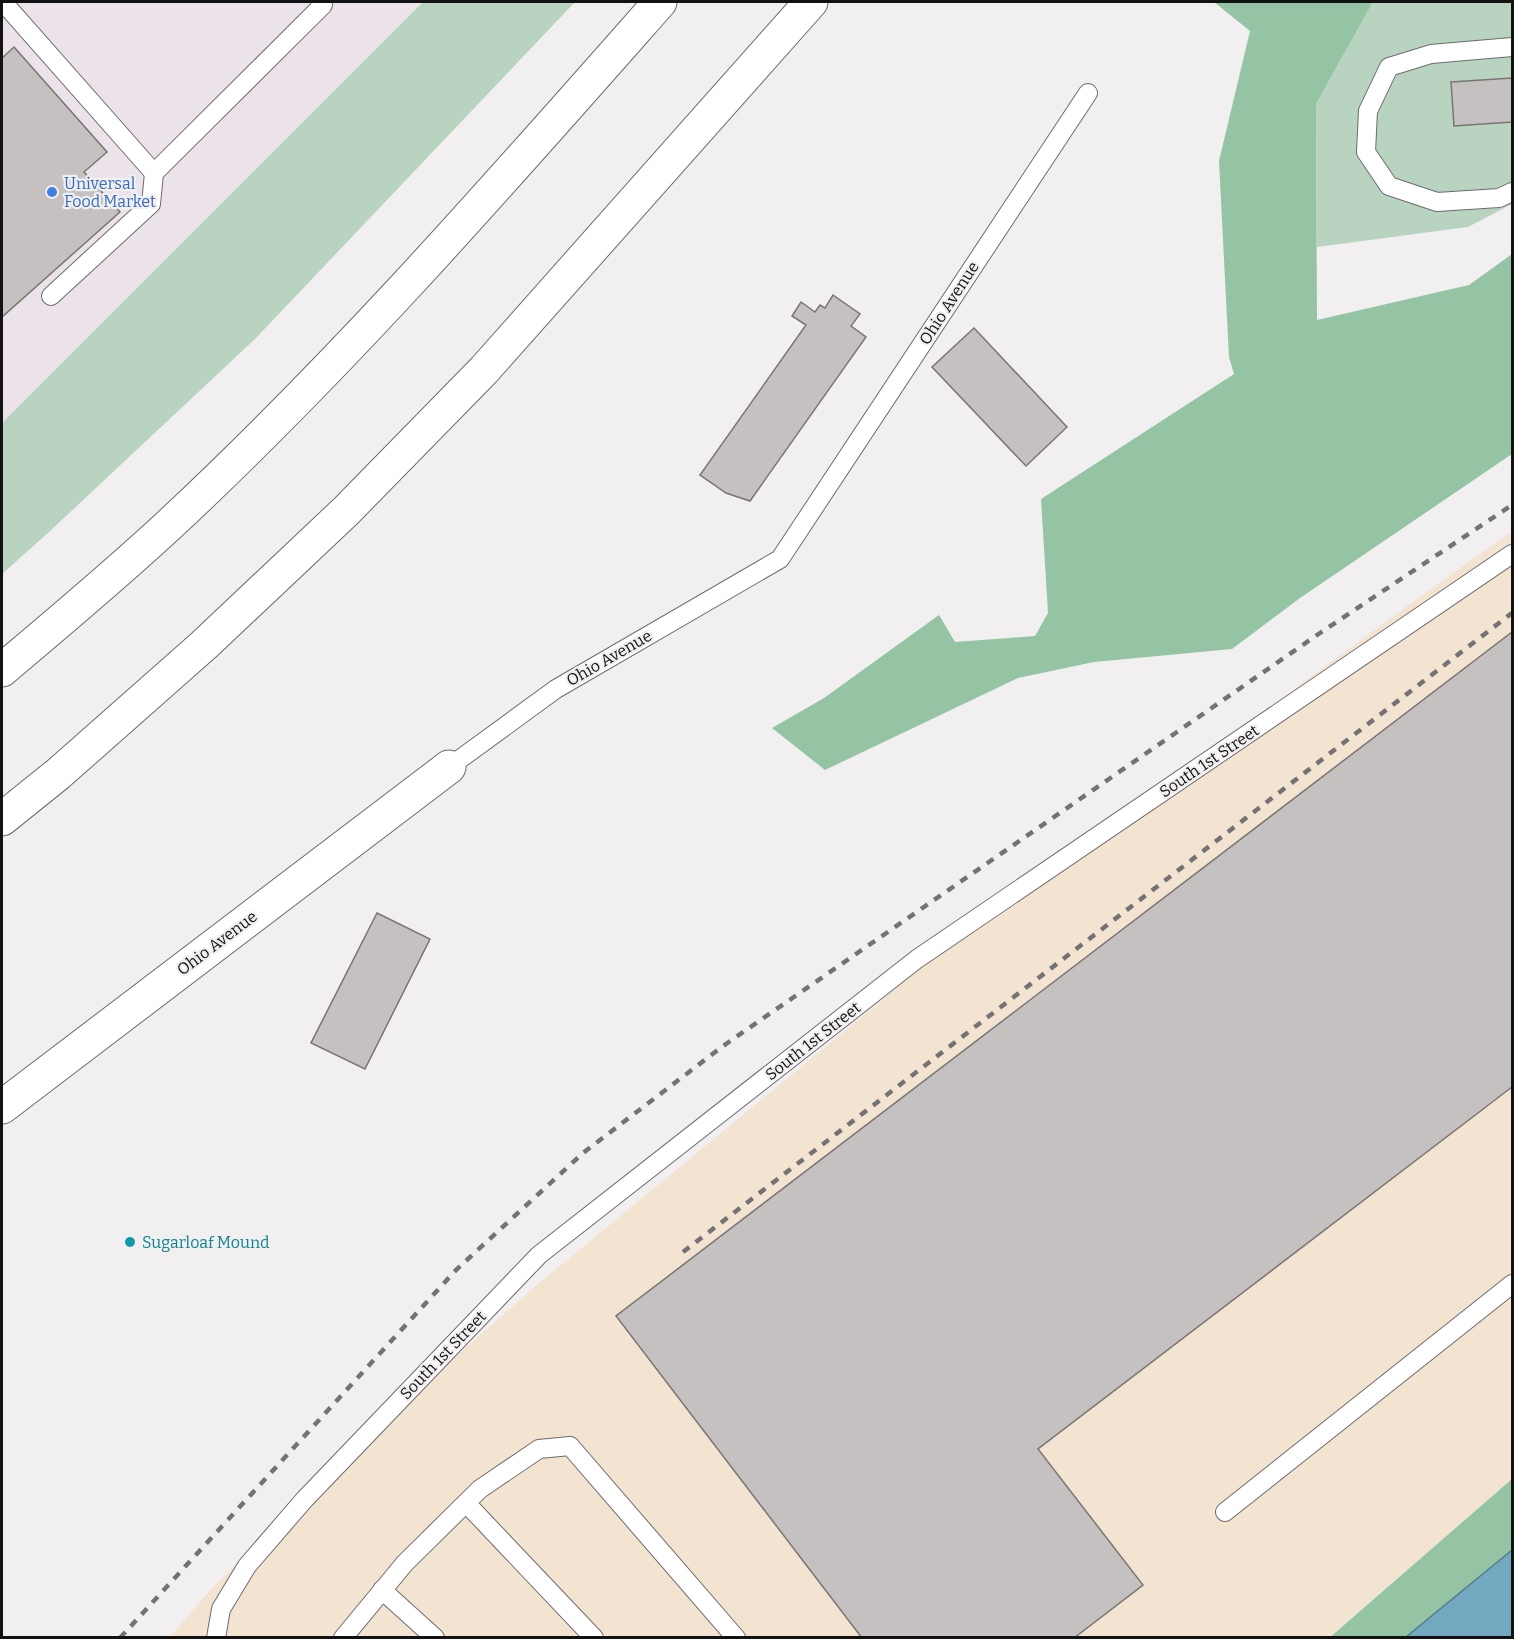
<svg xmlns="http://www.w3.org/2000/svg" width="1514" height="1639" font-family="Bitter,serif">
  <rect width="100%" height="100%" fill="#f2eff1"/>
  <path fill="#ebe2ea" d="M 2,2 L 423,2 L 2,423 Z"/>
  <path fill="#f3e3d1" d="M 1512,531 L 1512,1479 L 1329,1637 L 169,1638 L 213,1587 L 430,1379 L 537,1285 L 979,920 L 1410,604 Z"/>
  <g fill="#b8d4c0">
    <path d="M 423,2 L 575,2 L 255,339 L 49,532 L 2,574 L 2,423 Z"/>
    <path d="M 1373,2 L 1512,2 L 1512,204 L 1468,227 L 1317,247 L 1316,104 Z"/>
  </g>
  <g fill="#95c4a4">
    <path d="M 1214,2 L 1373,2 L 1316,104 L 1317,320 L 1469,285 L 1512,254 L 1512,454 L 1300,598 L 1232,649 L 1094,662 L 1018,678 L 825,770 L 772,728 L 824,698 L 939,615 L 955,642 L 1035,636 L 1048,613 L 1041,499 L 1234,374 L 1229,357 L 1219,161 L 1250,31 Z"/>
    <path d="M 1512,1479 L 1512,1552 L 1408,1637 L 1329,1638 Z"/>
  </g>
  <path fill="#73a8c1" stroke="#567b8d" stroke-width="1.5" d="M 1512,1550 L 1512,1637 L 1406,1637 Z"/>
  <g fill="#c5c1c0" stroke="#7a7575" stroke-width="1.5">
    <path d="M 14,47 L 107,152 L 84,172 L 120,212 L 2,317 L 2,58 Z"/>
    <path d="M 1512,78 L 1512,122 L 1454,126 L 1451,82 Z"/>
    <path d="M 833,295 L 860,314 L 851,326 L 866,337 L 750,501 L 726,493 L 700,475 L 806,325 L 792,316 L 801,302 L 815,312 L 820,305 L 825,308 Z"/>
    <path d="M 974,328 L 1067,427 L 1026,466 L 932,367 Z"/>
    <path d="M 1512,632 L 1512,1087 L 1038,1449 L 1143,1585 L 1074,1638 L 862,1638 L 616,1316 Z"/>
    <path d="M 377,913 L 430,939 L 365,1069 L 311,1043 Z"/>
  </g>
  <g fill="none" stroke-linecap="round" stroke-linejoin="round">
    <defs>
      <g id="service">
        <path d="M 3,2 L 154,173"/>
        <path d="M 1512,47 L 1431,54 L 1389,67 L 1368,111 L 1366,152 L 1389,186 L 1437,202 L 1499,198 L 1512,192"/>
        <path d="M 51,296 L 151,204 L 154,173 L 323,5 L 320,2"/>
        <path d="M 449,767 L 556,689 L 780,559 L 1088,93"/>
        <path d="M 466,1503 L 594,1638"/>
        <path d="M 1225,1512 L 1512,1284"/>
        <path d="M 382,1590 L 435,1638"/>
        <path d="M 216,1638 L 221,1609 L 247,1566 L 304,1500 L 539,1255 L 917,959 L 1512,554"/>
        <path d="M 343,1638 L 405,1563 L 480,1489 L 539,1449 L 570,1446 L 736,1638"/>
      </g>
      <path id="minor" d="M 2,1107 L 449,767"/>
      <g id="motorway">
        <path d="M 2,670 C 58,623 115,575 169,525 C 344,362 502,181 660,2"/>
        <path d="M 2,819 L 58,774 L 204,645 L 346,511 L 484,370 L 811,2"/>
      </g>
    </defs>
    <use href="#service" stroke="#6e6b6e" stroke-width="20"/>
    <use href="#minor" stroke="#6e6b6e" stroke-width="35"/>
    <use href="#motorway" stroke="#6e6b6e" stroke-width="35"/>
    <use href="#service" stroke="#fff" stroke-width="18"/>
    <use href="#minor" stroke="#fff" stroke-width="33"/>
    <use href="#motorway" stroke="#fff" stroke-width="33"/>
    <g stroke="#747274" stroke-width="4.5" stroke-dasharray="8 8" stroke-linecap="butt">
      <path d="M 683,1252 L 1512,613"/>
      <path d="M 120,1638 L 456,1270 L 583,1153 L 723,1046 L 1320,633 L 1512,505"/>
    </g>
  </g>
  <circle fill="#3f7fe0" stroke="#f2eff1" stroke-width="2" cx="52" cy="192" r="6"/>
  <circle fill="#0f9aa8" stroke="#f2eff1" stroke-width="2" cx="130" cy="1242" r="6"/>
  <g text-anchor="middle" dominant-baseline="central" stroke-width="4.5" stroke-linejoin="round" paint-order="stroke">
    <g font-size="16" fill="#366cbe" stroke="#f2eff1" text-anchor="start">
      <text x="64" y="183">Universal<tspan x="64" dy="18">Food Market</tspan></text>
    </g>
    <g font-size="16" fill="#131213" stroke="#f2eff1">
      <text transform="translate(949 303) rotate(-57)">Ohio Avenue</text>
      <text transform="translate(609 658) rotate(-30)">Ohio Avenue</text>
      <text transform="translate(1209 761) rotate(-34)">South 1st Street</text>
      <text transform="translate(217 943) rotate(-37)">Ohio Avenue</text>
      <text transform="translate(813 1041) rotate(-38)">South 1st Street</text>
      <text transform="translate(443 1355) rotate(-46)">South 1st Street</text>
    </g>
    <g font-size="16" fill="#0d838f" stroke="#f2eff1" text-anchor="start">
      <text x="142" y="1242">Sugarloaf Mound</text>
    </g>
  </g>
  <rect width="1514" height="1639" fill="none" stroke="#131213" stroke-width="6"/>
</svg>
